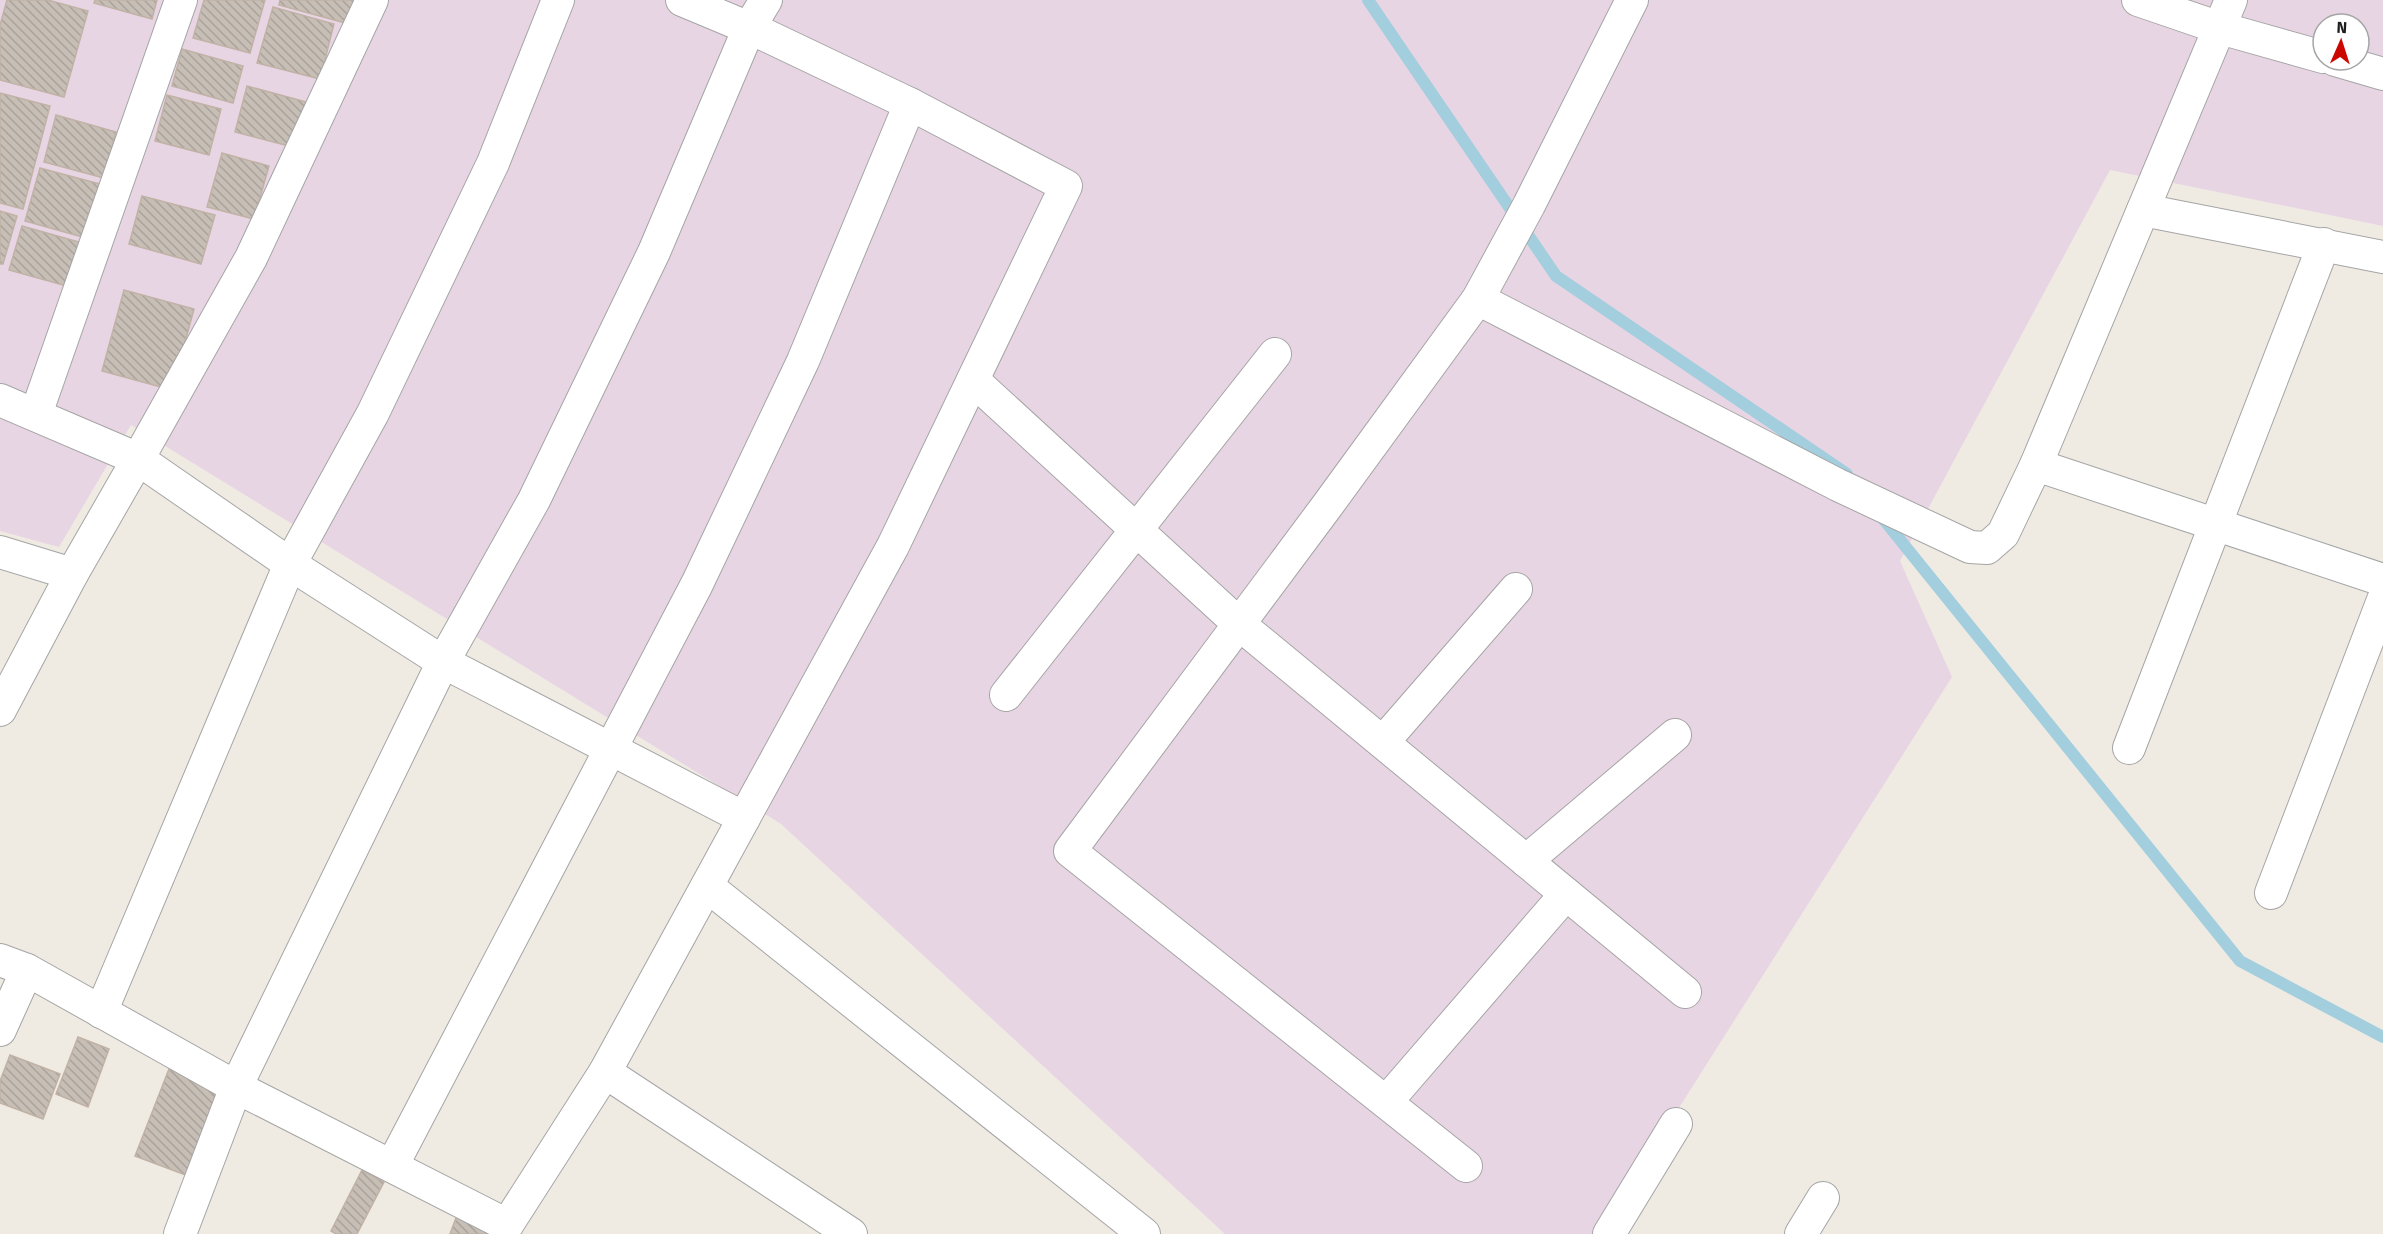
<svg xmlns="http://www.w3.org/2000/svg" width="2383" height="1234" font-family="'Fira Sans',sans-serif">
  <defs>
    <pattern id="building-back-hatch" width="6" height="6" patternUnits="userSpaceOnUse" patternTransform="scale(1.5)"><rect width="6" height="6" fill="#c7beb6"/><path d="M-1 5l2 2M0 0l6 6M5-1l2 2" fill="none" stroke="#aaa39c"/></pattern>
  </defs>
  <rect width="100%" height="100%" fill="#efebe3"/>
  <path fill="#e8d5e4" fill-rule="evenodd" d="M 0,0 L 2383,0 L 2383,226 L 2110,170 L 1900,561 L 1952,677 L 1599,1234 L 1225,1234 L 781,824 L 131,425 L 59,547 L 0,531 ZM 2323,24 L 2359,24 L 2359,60 L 2323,60 Z"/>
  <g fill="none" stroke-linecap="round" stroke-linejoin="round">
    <g stroke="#a2cede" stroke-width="12">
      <path d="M 1368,0 L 1556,276 L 1847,474"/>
      <path d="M 1880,515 L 2240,961 L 2383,1037"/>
    </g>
  </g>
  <g fill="url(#building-back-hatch)" stroke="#c1b2a5" stroke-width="1.5">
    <path d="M 7,0 L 48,0 L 88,11 L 64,97 L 0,80 L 0,25 Z"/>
    <path d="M 95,0 L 157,0 L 152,19 L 94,3 Z"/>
    <path d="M 204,0 L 265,0 L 250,53 L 193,38 Z"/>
    <path d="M 280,0 L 355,0 L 349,24 L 279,5 Z"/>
    <path d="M 273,7 L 334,24 L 320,79 L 257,63 Z"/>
    <path d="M 182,49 L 243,66 L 233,103 L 172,86 Z"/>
    <path d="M 247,86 L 310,103 L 297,148 L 235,132 Z"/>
    <path d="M 0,93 L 50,106 L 23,209 L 0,203 Z"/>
    <path d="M 167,95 L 221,109 L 209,155 L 155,141 Z"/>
    <path d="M 56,115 L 116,132 L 104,178 L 44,162 Z"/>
    <path d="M 222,153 L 269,166 L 254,219 L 207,207 Z"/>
    <path d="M 40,168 L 100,184 L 86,238 L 25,221 Z"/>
    <path d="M 142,196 L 215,215 L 201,264 L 129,244 Z"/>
    <path d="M 0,211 L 17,216 L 3,264 L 0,264 Z"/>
    <path d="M 22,226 L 86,244 L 74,288 L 9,270 Z"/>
    <path d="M 124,290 L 194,309 L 172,390 L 102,371 Z"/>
    <path d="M 78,1037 L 109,1049 L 88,1107 L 56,1094 Z"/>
    <path d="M 10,1055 L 60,1074 L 43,1119 L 0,1103 L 0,1081 Z"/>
    <path d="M 169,1069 L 232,1093 L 199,1180 L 135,1156 Z"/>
    <path d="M 362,1170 L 384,1182 L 357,1234 L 336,1234 L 331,1231 Z"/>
    <path d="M 460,1207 L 493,1219 L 487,1234 L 450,1234 Z"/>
  </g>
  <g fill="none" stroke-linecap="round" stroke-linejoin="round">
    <defs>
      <g id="street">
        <path d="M 558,0 L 493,163 L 373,413 L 290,564 L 443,662 L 236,1087 L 507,1225 L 605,1072 L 744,818"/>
        <path d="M 682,0 L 761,33 L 910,104 L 1066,186 L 893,546 L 744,818 L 443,662 L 534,500 L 654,252 L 749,28 L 766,0"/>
        <path d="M 2138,0 L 2220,28 L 2323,57"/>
        <path d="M 2335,60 L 2383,74"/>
        <path d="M 2143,210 L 2383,257"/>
        <path d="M 1478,299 L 1838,485 L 1970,547 L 1987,548 L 2003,534 L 2036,465 L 2231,0"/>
        <path d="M 973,380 L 1239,624 L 1685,992"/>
        <path d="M 0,400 L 138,459 L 251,258 L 372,0"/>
        <path d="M 36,414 L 181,0"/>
        <path d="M 2036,465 L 2383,580"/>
        <path d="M 0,552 L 72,574"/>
        <path d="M 1006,695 L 1275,354"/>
        <path d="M 0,710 L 72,574 L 138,459 L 290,564 L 101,1012"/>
        <path d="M 1383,742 L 1516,589"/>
        <path d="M 2129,748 L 2324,244"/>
        <path d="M 1526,861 L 1675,735"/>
        <path d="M 707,886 L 1144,1234"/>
        <path d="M 2271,893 L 2383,600"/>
        <path d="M 0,960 L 27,970 L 236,1087 L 180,1234"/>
        <path d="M 0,1030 L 27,970"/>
        <path d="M 605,1072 L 851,1234"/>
        <path d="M 1387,1101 L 1566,894"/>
        <path d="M 392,1166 L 697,584 L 803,361 L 910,104"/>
        <path d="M 1466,1166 L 1070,851 L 1327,506 L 1478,299 L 1529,205 L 1632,0"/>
        <path d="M 1609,1234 L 1676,1124"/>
        <path d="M 1801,1234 L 1823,1198"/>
      </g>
    </defs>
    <use href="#street" stroke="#a5a5a5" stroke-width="34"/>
    <use href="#street" stroke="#fff" stroke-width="32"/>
  </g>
  <g transform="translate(2341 42) rotate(3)"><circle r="28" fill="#ffffff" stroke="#a5a5a5" stroke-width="1.5"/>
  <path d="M0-4.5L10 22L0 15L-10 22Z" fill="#cb0700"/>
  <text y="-9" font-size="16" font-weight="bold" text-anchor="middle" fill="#1e1e1e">N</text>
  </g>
</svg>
